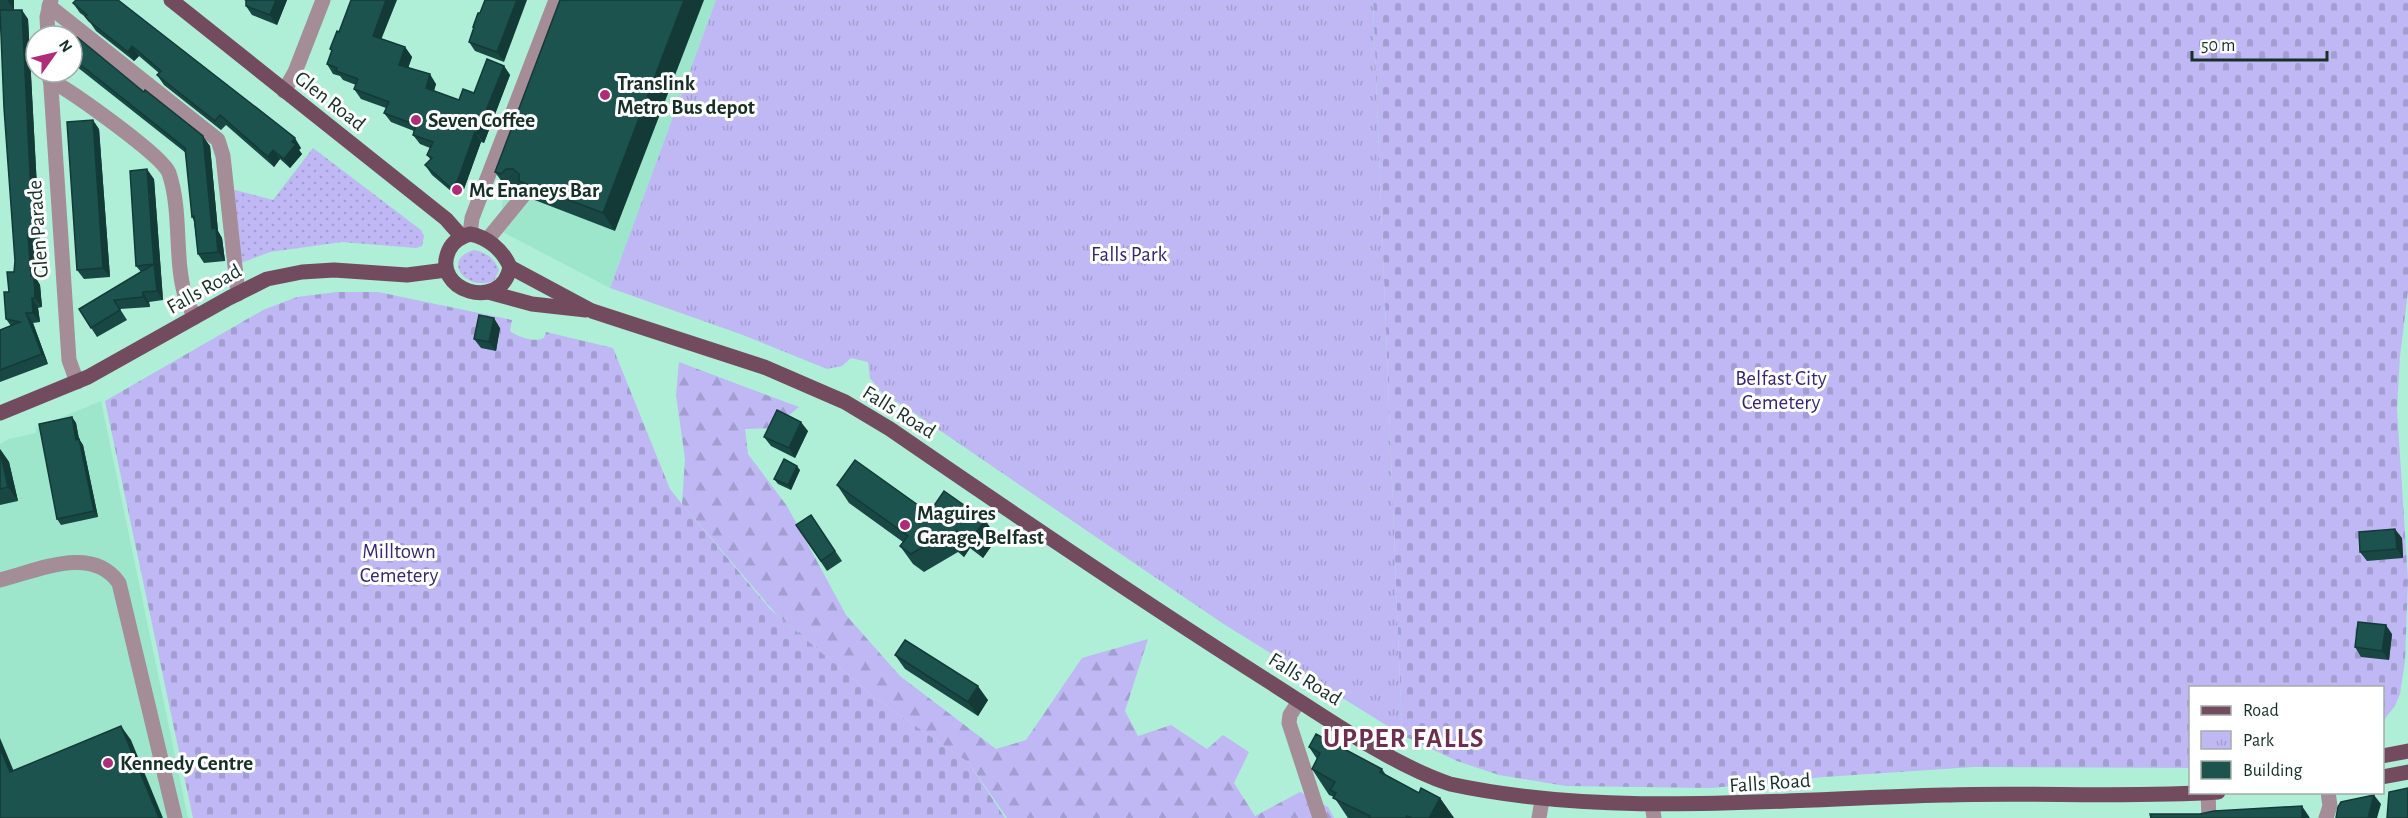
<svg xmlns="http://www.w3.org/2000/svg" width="2408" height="818" font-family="'Alegreya Sans',sans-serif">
  <defs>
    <pattern id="grass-dots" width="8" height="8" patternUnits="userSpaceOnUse" patternTransform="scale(1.5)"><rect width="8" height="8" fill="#bfb8f4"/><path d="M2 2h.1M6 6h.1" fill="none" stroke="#a39ed1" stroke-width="1.8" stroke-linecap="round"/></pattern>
    <pattern id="forest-firs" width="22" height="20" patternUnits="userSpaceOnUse" patternTransform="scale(1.5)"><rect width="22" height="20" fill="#bfb8f4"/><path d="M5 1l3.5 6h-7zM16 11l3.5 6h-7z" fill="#a39ed1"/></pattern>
    <pattern id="cemetery-stones" width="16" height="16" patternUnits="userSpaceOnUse" patternTransform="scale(1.5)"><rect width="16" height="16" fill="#bfb8f4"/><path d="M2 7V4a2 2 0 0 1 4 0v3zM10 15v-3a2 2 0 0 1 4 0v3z" fill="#a39ed1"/></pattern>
    <pattern id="park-tufts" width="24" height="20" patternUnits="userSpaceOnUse" patternTransform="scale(1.5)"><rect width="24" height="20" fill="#bfb8f4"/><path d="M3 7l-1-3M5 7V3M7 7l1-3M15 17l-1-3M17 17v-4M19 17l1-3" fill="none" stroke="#a39ed1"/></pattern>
  </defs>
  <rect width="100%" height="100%" fill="#afeed7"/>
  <g fill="#9de6cc">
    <path d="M 576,0 L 716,0 L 610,288 L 501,231 L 503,191 Z"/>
    <path d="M 101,401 L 188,818 L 0,818 L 0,444 L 9,439 L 36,433 L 36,428 Z"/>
  </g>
  <g fill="url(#grass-dots)">
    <path d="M 313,148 L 421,230 L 424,236 L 422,246 L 416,248 L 342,242 L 270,252 L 238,264 L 231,189 L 273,200 Z"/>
    <path d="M 474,250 C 486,252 494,258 499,270 L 494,281 C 465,292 441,259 474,250 Z"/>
  </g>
  <path fill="url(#forest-firs)" d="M 679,362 L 799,407 L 773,428 L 745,429 L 748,454 L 787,506 L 846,615 L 900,676 L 996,749 L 1026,740 L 1082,658 L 1148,639 L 1125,711 L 1138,736 L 1171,725 L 1207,749 L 1223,735 L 1249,752 L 1234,783 L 1255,816 L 1300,792 L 1328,807 L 1334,818 L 1007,818 L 969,763 L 878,700 L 777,615 L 682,504 L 685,459 L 676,395 Z"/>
  <g fill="url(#cemetery-stones)">
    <path d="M 1373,0 L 2408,0 L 2408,291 L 2400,356 L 2397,409 L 2408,580 L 2405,661 L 2400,694 L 2395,706 L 2383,721 L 2382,688 L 2190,688 L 2190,768 L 1974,767 L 1824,777 L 1711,788 L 1566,786 L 1499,775 L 1457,761 L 1402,735 Z"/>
    <path d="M 337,292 L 378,292 L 512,320 L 510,331 C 518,337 535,343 544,338 L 546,332 L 613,348 L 670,489 L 682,504 L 771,610 L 878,700 L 969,763 L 1005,818 L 193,818 L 105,401 L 263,310 L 297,297 Z"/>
  </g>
  <path fill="url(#park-tufts)" d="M 716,0 L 1373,0 L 1402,735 L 1222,623 L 904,406 L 883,394 L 870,378 L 868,362 L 851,358 L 842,366 L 827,369 L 743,335 L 610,288 Z"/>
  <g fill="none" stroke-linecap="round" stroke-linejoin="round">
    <g stroke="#a58d98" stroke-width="15">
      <path d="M 49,6 L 218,140 L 223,156 L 238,294"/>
      <path d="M 48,36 L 47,17 L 51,0"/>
      <path d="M 50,72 L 69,360 L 77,382"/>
      <path d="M 50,80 C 71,91 162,155 169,173 C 182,212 174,257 185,296 C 186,303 192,310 195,317"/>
      <path d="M 284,91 L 295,72 L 323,0"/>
      <path d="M 470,234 L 472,218 L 556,0"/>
      <path d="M 487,240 L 523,196"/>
      <path d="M 0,580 C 37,571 92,544 119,583 L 175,818"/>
      <path d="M 1299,701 L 1290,715 L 1289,723 L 1320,818"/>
      <path d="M 2208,793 L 2209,818"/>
      <path d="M 1653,811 L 1654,818"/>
      <path d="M 1539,818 L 1541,806"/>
      <path d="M 2326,818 L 2330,806 L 2328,792"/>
    </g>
    <g stroke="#734b5e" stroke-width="15">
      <path d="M 171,0 L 446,219 L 461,236"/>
      <path d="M 470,234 C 487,237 503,250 510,267 C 502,313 430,291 449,250 C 453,241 460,237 470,234 Z"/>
      <path d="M 510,267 L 592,311 L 764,367 L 845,402 L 890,429 C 1015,515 1140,600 1268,681 C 1322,715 1390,764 1450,784 C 1606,818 1782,799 1944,795 C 2035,792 2127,798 2218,792"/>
      <path d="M 488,292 L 532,304 L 586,310"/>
      <path d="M 0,413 L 88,377 L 229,298 L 267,279 L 302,272 L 334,270 L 407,275 L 446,270"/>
      <path d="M 2382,756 L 2408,751"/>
      <path d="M 2382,777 L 2408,772"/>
    </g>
  </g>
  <g fill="#184744">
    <path d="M 0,0 L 14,0 L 14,10 L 28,19 L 40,244 L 34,244 L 37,280 L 40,285 L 42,307 L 38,308 L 40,322 L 33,323 L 48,364 L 0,382 L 0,330 L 11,326 L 6,319 L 9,292 L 14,272 L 15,261 L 0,16 Z"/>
    <path d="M 244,0 L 287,0 L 277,25 L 252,15 L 246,6 L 246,1 Z"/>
    <path d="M 560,0 L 615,231 L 532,199 L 523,187 L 519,187 L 514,192 L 507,189 L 495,172 Z"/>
    <path d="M 73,3 L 301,148 L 299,150 L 302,154 L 290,168 L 280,159 L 274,167 L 226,125 L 221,130 L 164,85 L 157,75 L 159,73 L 139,56 L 134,61 L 96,31 L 87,18 L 80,13 Z"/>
    <path d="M 478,13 L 504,62 L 475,51 L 469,42 L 474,28 L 473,27 Z"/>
    <path d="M 339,32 L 382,39 L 405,47 L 412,57 L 408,68 L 436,84 L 434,91 L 459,100 L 474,93 L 504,66 L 510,75 L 484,143 L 481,142 L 464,189 L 458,197 L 432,175 L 425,165 L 431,160 L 427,155 L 430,148 L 420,144 L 413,135 L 414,131 L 391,122 L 384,113 L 386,108 L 361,99 L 354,89 L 356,85 L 343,80 L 340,76 L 333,74 L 327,64 L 332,51 L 330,49 Z"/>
    <path d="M 72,43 L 210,146 L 218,231 L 222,238 L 225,261 L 204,263 L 198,254 L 194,221 L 192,217 L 186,153 L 72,63 Z"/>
    <path d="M 99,129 L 110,277 L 84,279 L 77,270 Z"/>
    <path d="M 154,179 L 163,300 L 149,302 L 150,307 L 120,309 L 127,320 L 97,337 L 79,309 L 141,272 L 136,266 Z"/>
    <path d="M 500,328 L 496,351 L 481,348 L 474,339 Z"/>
    <path d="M 72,417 L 76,423 L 79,439 L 83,445 L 98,517 L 61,525 L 57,519 Z"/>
    <path d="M 808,431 L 795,458 L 771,446 L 764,437 Z"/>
    <path d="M 0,449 L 9,462 L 18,501 L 0,505 Z"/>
    <path d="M 800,470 L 791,490 L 778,484 L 774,479 Z"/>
    <path d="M 837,485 L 929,513 L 985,520 L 997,538 L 983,558 L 970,548 L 964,557 L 958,552 L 924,572 L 913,564 L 900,546 L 903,542 L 849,503 Z"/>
    <path d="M 811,515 L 842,561 L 827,571 L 796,525 Z"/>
    <path d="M 2402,538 L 2403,558 L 2367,561 L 2360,552 Z"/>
    <path d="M 2392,634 L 2389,660 L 2361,657 L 2355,647 Z"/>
    <path d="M 895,655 L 988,700 L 978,716 L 905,669 Z"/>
    <path d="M 1309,747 L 1382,769 L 1386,775 L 1419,793 L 1440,798 L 1454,818 L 1348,818 L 1334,797 L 1329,795 L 1312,769 L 1317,759 Z"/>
  </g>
  <g fill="#143a37">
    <path d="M 8,0 L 14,0 L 14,10 L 8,1 Z"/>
    <path d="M 276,0 L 287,0 L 277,25 L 270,15 Z"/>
    <path d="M 386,0 L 397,0 L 379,45 L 373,36 Z"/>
    <path d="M 517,0 L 527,0 L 504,62 L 497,52 Z"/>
    <path d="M 684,0 L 704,0 L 615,231 L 603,213 Z"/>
    <path d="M 22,10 L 28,19 L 40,244 L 33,235 Z"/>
    <path d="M 132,46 L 139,56 L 134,61 L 128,52 Z"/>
    <path d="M 405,47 L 412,57 L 406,74 L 399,65 Z"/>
    <path d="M 504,66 L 510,75 L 484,143 L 477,133 Z"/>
    <path d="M 430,74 L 436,84 L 432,97 L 426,88 Z"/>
    <path d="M 93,120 L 99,129 L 110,277 L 103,268 Z"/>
    <path d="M 475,132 L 481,142 L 464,189 L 458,197 L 451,188 Z"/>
    <path d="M 203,136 L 210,146 L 218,231 L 222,238 L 225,261 L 218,252 L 212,229 Z"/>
    <path d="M 295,138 L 301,148 L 299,150 L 302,154 L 290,168 L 284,159 L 292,142 Z"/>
    <path d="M 273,150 L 280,159 L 274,167 L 268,157 Z"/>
    <path d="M 147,169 L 154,179 L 163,300 L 157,291 Z"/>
    <path d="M 28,235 L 34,244 L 37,280 L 40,285 L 42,307 L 35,298 L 31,276 Z"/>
    <path d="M 143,292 L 149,302 L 150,307 L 143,297 Z"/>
    <path d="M 32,298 L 38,308 L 40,322 L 33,313 Z"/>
    <path d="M 26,313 L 33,323 L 48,364 L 42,354 Z"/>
    <path d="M 494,318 L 500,328 L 496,351 L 489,342 Z"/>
    <path d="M 72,417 L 76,423 L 80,445 L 76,440 Z"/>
    <path d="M 801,422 L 808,431 L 795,458 L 789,448 Z"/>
    <path d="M 79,439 L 83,445 L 98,517 L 94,511 Z"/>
    <path d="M 0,449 L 9,462 L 18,501 L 8,487 Z"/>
    <path d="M 797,466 L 800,470 L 791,490 L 788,485 Z"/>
    <path d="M 985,520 L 997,538 L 983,558 L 971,540 Z"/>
    <path d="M 2395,529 L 2402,538 L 2403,558 L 2397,549 Z"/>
    <path d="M 957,531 L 970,548 L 964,557 L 952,539 Z"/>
    <path d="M 2386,625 L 2392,634 L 2389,660 L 2382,651 Z"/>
    <path d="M 978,686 L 988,700 L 978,716 L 968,702 Z"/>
    <path d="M 121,726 L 131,740 L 163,818 L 159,818 Z"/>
    <path d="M 0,738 L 20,786 L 10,772 L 0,748 Z"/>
    <path d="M 2374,795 L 2381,804 L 2377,818 L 2368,818 Z"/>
    <path d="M 1440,798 L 1454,818 L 1429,818 Z"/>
    <path d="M 2302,806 L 2310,818 L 2302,818 Z"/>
  </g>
  <g fill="#1c534f" stroke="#143a37" stroke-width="1.5">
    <path d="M 76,0 L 118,0 L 280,126 L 295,138 L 292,142 L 296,144 L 284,159 L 273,150 L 268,157 L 220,115 L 215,121 L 157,75 L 161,71 L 132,46 L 128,52 L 89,21 L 85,16 L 87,15 L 73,3 Z"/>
    <path d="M 246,0 L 276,0 L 270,15 L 246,6 Z"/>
    <path d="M 351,0 L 386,0 L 373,36 L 405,47 L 399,65 L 430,74 L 426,88 L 459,100 L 463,89 L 474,93 L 487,59 L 504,66 L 477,133 L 475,132 L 458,180 L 451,188 L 425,165 L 432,158 L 427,155 L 433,142 L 413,135 L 416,125 L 384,113 L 389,102 L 354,89 L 358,79 L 336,71 L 337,68 L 327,64 L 332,50 L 330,49 L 337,31 L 339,32 Z"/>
    <path d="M 485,0 L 517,0 L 497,52 L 469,42 L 474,27 L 473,27 L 478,13 L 480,13 Z"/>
    <path d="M 560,0 L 684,0 L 603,213 L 519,181 L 519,174 L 513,169 L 506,169 L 501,174 L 495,172 Z"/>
    <path d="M 0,10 L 22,10 L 33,235 L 28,235 L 31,276 L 34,275 L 35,298 L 32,298 L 33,313 L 26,313 L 42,354 L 0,370 L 0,330 L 20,322 L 6,319 L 4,292 L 9,292 L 7,272 L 14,272 L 15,261 L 4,108 Z"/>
    <path d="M 77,37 L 144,92 L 145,90 L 203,136 L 212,229 L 216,228 L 218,252 L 198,254 L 194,216 L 192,217 L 185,148 L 72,58 L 72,43 Z"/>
    <path d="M 93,120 L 103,268 L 77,270 L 67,122 Z"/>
    <path d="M 147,169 L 154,264 L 136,266 L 130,171 Z"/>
    <path d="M 154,264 L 157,291 L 143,292 L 143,297 L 114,300 L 120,310 L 91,328 L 79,309 Z"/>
    <path d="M 479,315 L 494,318 L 489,342 L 474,339 Z"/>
    <path d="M 777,410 L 801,422 L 789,448 L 764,437 Z"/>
    <path d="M 72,417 L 76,440 L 79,439 L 94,511 L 57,519 L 39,424 Z"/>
    <path d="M 0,451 L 8,487 L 0,489 Z"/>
    <path d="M 784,459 L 797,466 L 788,485 L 774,479 Z"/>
    <path d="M 855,460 L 929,513 L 944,491 L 985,520 L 971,540 L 957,531 L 952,539 L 945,534 L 911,554 L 900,546 L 908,536 L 837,485 Z"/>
    <path d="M 811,515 L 835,551 L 821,561 L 796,525 Z"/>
    <path d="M 2395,529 L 2397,549 L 2360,552 L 2359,532 Z"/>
    <path d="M 2358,622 L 2386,625 L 2382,651 L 2355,647 Z"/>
    <path d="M 905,640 L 978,686 L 968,702 L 895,655 Z"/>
    <path d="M 121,726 L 159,818 L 0,818 L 0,748 L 10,772 Z"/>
    <path d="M 1316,734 L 1382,769 L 1380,772 L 1419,793 L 1421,788 L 1440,798 L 1429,818 L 1412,818 L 1407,816 L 1406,818 L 1369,818 L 1370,816 L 1333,798 L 1336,793 L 1330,790 L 1335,782 L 1312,769 L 1320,753 L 1309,747 Z"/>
    <path d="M 2408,788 L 2408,818 L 2387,818 L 2389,792 Z"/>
    <path d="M 2374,795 L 2368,818 L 2336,818 L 2338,807 L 2341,802 Z"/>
    <path d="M 2302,806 L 2302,818 L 2151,818 L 2150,814 L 2200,814 L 2214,811 Z"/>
  </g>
  <g fill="#af2d78" stroke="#fff" stroke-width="2">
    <circle cx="605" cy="95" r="6"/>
    <circle cx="416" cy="120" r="6"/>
    <circle cx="457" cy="190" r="6"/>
    <circle cx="905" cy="525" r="6"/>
    <circle cx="108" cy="763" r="6"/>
  </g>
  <g text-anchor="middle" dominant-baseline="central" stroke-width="6" stroke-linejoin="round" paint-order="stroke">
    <g font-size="21" font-weight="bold" fill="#173027" stroke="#fff" text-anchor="start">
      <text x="617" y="83">Translink<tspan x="617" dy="24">Metro Bus depot</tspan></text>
      <text x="428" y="120">Seven Coffee</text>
      <text x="469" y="190">Mc Enaneys Bar</text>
      <text x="917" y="513">Maguires<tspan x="917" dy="24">Garage, Belfast</tspan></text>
      <text x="120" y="763">Kennedy Centre</text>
    </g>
    <g font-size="21" fill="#173027" stroke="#fff">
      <text transform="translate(330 101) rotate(38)">Glen Road</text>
      <text transform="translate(38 229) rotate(-94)">Glen Parade</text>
      <text transform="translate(204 289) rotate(-29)">Falls Road</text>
      <text transform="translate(899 412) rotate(32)">Falls Road</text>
      <text transform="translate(1305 679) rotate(32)">Falls Road</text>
      <text transform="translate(1770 783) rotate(-4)">Falls Road</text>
    </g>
    <g font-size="21" fill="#38276e" stroke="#fff">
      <text x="1129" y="254">Falls Park</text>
      <text x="1781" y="378">Belfast City<tspan x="1781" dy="24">Cemetery</tspan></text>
      <text x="399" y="551">Milltown<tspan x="399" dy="24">Cemetery</tspan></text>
    </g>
    <g font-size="27" font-weight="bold" letter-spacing="1.5" fill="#6e2e4f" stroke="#fff">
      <text x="1404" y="738">UPPER FALLS</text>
    </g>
  </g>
  <rect x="2189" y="686" width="195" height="108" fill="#ffffff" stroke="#a2aca9" stroke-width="1.5"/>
  <rect x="2201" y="706" width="30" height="9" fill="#734b5e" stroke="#a2aca9" stroke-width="1.5"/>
  <text x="2243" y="716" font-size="18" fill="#173027">Road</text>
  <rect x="2201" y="731" width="30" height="18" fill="url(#park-tufts)" stroke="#a2aca9" stroke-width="1.5"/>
  <text x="2243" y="746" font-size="18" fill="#173027">Park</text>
  <rect x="2201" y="761" width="30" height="18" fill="#1c534f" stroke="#a2aca9" stroke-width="1.5"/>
  <text x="2243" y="776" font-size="18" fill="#173027">Building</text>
  <g transform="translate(54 54) rotate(56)"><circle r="28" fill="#ffffff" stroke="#a2aca9" stroke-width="1.5"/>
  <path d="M0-4.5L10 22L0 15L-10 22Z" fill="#af2d78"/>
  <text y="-9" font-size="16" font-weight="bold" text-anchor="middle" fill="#173027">N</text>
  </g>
  <path d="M2192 51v9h135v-9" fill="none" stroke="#173027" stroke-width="3"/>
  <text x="2201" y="51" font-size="18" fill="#173027" stroke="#ffffff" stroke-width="4.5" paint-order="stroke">50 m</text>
</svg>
